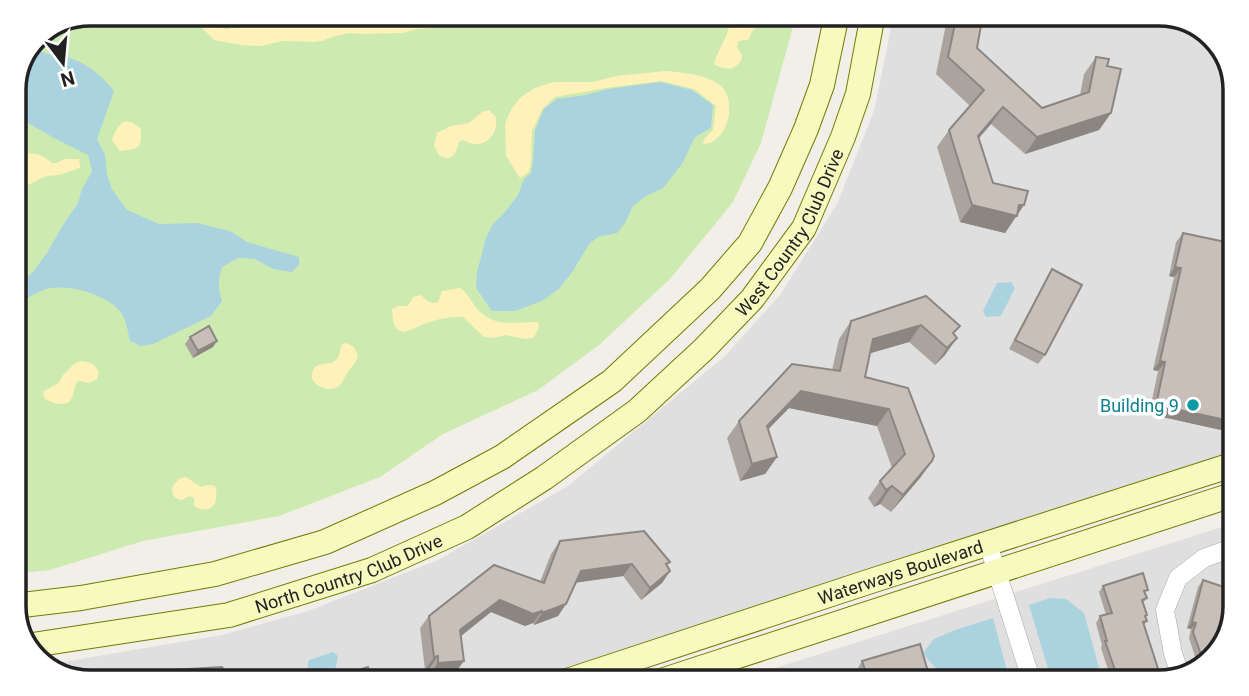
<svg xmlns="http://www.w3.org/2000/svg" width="1249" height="696" font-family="Roboto,sans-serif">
  <rect width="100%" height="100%" fill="#f2efe9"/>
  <g fill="#e0dfdf">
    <path d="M 184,14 L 387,14 L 298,22 L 216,18 Z"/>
    <path d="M 891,14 L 1158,14 L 1196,24 L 1222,48 L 1235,86 L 1235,452 L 1079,504 L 521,682 L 91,682 L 53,672 L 45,665 L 222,635 L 308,611 L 438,560 L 568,486 L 725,356 L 780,295 L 837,204 L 874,111 L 890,33 Z"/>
    <path d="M 1235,523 L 1235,606 L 1225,643 L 1197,672 L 1159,682 L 731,682 Z"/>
  </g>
  <path fill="#cdebb0" d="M 91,14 L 184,14 L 216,18 L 298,22 L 387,14 L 796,14 L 796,16 L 761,143 L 733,202 L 671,278 L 599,345 L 538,390 L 443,434 L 380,477 L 279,516 L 143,541 L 50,570 L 14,574 L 14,86 L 37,36 Z"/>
  <g fill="#fff1ba">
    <path d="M 435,14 L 485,14 L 470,18 L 451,20 L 435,28 L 417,29 L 403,33 L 364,34 L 350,33 L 335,36 L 322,41 L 313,42 L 283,41 L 260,46 L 241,45 L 214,40 L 201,27 L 195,23 L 200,17 L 216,27 L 227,29 L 244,25 L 257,27 L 318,27 L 343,21 L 426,18 Z"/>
    <path d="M 744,14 L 769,14 C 765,27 760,24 752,31 C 748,42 750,39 739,41 C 734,48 741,51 742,57 C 738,71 724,71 714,64 C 717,51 726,40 729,27 Z"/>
    <path d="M 666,71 C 683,73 707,74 721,86 C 737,100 729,143 703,144 L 705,138 L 713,130 L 716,106 L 694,89 L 661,81 L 606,88 L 555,97 L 543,108 L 532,131 L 531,162 L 529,172 L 520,178 L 506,156 L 505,123 L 512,108 L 521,97 L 535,88 L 553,82 L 593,82 L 616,76 Z"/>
    <path d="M 489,110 L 496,117 C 498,131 490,146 473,144 C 469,143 465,141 462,140 L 459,142 C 456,153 453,163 439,155 L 434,145 L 437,133 L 451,126 L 469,123 L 482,112 Z"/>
    <path d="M 126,121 L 133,123 L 141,129 C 141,148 141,149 120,151 L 112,140 C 114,133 119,123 126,121 Z"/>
    <path d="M 14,152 C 31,155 38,150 52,163 L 57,163 L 64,159 L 79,159 L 80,168 L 59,175 L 46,176 L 24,187 L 14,183 Z"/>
    <path d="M 460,288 C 468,293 472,303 478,310 C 496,328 515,322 538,322 L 539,328 L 533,338 L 525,339 L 505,335 L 494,338 L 484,337 L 463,317 C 441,316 425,323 405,332 C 392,330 393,320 392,309 L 398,306 L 408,306 L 413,297 L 421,295 C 427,300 430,305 438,302 L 442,291 Z"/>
    <path d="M 346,343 L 354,347 L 358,355 C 356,364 351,367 347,374 C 343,379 343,384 337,387 C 327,393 306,383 313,370 C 318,360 330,367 337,359 C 340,356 340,349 342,344 Z"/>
    <path d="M 81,361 C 90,362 96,364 99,373 L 97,379 L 89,383 L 79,381 L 76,383 L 72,398 L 68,403 L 57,404 L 45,399 L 43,394 L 44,391 L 59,383 L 63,375 L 74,364 Z"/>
    <path d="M 186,477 L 201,487 L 208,485 L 215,486 C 220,503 211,516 194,506 L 194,498 C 188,494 186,499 181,500 C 173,498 171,493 173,485 L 181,478 Z"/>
  </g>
  <g fill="#aad3df">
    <path d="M 33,44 C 46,57 48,53 63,56 C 85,61 100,74 114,91 L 97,139 L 105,155 L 107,175 L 112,189 L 127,210 L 159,224 L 197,223 L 230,231 L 247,242 L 299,257 L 299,265 L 292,272 L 273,269 L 255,259 L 238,258 L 222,267 C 218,279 218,289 222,301 L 211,316 L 153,344 L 141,346 L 130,341 C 128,333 127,322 122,314 C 110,295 68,283 46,289 C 34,293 23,300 14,310 L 14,288 L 32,273 L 47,253 L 63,225 L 78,203 L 82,189 L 92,171 L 88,155 L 52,137 L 14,115 L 14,86 Z"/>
    <path d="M 660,82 L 692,90 L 713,105 L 711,128 L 695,137 L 682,164 L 663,188 L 646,196 L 633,206 L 625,223 L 617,233 L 598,237 L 589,244 L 573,271 L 559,289 L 542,301 L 515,311 L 492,311 L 476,288 L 477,272 L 486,238 L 493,224 L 506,211 L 518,195 L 524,179 L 531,173 L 533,162 L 535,130 L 544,109 L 557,99 L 586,95 L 608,89 Z"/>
    <path d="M 1011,282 L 1015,288 L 1001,316 L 986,317 L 983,311 L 997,283 Z"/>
    <path d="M 1050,598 L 1066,599 L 1084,613 L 1103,682 L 1052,682 L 1029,605 Z"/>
    <path d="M 993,618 L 1010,682 L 948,682 C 940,671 930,663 923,653 L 934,639 L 955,630 Z"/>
    <path d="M 333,652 L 338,656 L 335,670 L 311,678 L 306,674 L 309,660 Z"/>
  </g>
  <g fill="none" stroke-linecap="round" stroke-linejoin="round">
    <defs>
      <g id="street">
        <path d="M 988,544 L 1032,682"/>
        <path d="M 1181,676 L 1173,654 L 1165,610 L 1178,578 L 1204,558 L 1235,547"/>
      </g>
      <g id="secondary">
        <path d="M 14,606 L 81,598 L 215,574 L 325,542 L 435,493 L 502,457 L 612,381 L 710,289 L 750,243 L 780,188 L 806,129 L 822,85 L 837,14"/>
        <path id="s1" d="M 26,646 L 229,615 L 372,570 L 467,527 L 544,478 L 637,411 L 704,349 L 752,299 L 804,228 L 843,137 L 858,94 L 873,14"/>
        <path id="s2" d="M 564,682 L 871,581 L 1235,464"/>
        <path d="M 658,682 L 1235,494"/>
      </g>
    </defs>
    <use href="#street" stroke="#a9a9a9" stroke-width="19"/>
    <use href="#secondary" stroke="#707d05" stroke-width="26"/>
    <use href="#street" stroke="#fff" stroke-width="18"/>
    <use href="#secondary" stroke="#f7fabf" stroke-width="24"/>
  </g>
  <g fill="#aba49e">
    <path d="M 948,14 L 984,14 L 983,14 L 977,48 L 1042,108 L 1080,95 L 1084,74 L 1096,57 L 1107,66 L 1111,113 L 1099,130 L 1025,154 L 991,124 L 979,138 L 993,183 L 1024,205 L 1005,233 L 960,222 L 937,147 L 949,130 L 970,106 L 936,74 Z"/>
    <path d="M 1183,233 L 1230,432 L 1149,414 L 1158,371 L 1153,370 L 1174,277 L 1169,276 L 1176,242 Z"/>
    <path d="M 1052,269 L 1045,355 L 1038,364 L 1009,349 L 1046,279 Z"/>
    <path d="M 926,296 L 954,334 L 945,355 L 935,365 L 909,342 L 870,353 L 865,377 L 932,461 L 920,478 L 891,512 L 880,504 L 874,507 L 868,498 L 880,481 L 892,468 L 877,426 L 789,408 L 768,429 L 777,457 L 765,474 L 740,481 L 727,438 L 739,421 L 832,370 L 839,339 L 851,321 Z"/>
    <path d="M 190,337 L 213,347 L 193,358 L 185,344 Z"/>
    <path d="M 560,541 L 670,562 L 667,566 L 670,571 L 662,583 L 641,600 L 623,576 L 575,583 L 566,604 L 558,616 L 534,625 L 533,623 L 525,626 L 491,612 L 461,636 L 455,673 L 429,675 L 429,669 L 425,670 L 420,628 L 429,616 L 540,582 L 551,554 Z"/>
    <path d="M 1235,575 L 1235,597 L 1226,584 L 1231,578 Z"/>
    <path d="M 1203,580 L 1225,643 L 1199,669 L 1189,638 L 1191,629 L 1187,628 L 1198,587 Z"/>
    <path d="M 1103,586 L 1145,594 L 1147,598 L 1143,603 L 1147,615 L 1146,617 L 1147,621 L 1144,625 L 1159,682 L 1112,682 L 1101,648 L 1102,645 L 1096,623 L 1100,616 L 1106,615 L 1099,592 Z"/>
    <path d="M 862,661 L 931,682 L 872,682 L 871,681 L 864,682 L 864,679 L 862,680 L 858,668 Z"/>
  </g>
  <g fill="#8b8681">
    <path d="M 1003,107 L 991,124 L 966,153 L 978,136 Z"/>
    <path d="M 1111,113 L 1099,130 L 1025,154 L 1037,137 Z"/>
    <path d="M 972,205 L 1024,205 L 1005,233 L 960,222 Z"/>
    <path d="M 1175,267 L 1181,268 L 1174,277 L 1169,276 Z"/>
    <path d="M 921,325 L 909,342 L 861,356 L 873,339 Z"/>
    <path d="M 957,338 L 945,355 L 935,365 L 947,348 Z"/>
    <path d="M 217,341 L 213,347 L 193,358 L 198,351 Z"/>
    <path d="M 1160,361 L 1165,362 L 1158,371 L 1153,370 Z"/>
    <path d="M 801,391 L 889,409 L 877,426 L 789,408 L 755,443 L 767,426 Z"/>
    <path d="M 1156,405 L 1235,422 L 1235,424 L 1230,432 L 1149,414 Z"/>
    <path d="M 777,457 L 765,474 L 740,481 L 752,464 Z"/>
    <path d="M 932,461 L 920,478 L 891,512 L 903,495 Z"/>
    <path d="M 892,486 L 880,504 L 874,507 L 886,490 Z"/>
    <path d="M 632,564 L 623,576 L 572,583 L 581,571 Z"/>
    <path d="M 670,571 L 662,583 L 641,600 L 650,588 Z"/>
    <path d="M 500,600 L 542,611 L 533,623 L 525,626 L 491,612 L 452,643 L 460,630 Z"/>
    <path d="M 566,604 L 558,616 L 534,625 L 542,613 Z"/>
    <path d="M 1192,622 L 1196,623 L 1191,629 L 1187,628 Z"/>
    <path d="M 438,656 L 429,669 L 425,670 L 434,657 Z"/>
    <path d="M 464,661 L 455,673 L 429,675 L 438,663 Z"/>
    <path d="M 876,674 L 871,681 L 866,682 L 869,677 Z"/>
  </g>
  <g fill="#c7bfb8" stroke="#8b8681" stroke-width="2">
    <path d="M 957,14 L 983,14 L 977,48 L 1042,108 L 1089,92 L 1096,57 L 1109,59 L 1107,66 L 1121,69 L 1111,113 L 1037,137 L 1003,107 L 978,136 L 993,183 L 1028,191 L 1024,205 L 1019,205 L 1017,216 L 972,205 L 949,130 L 984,90 L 948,57 Z"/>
    <path d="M 1183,233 L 1235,244 L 1235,422 L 1156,405 L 1165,362 L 1160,361 L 1181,268 L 1175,267 Z"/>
    <path d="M 1052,269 L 1082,285 L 1045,355 L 1015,340 Z"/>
    <path d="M 926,296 L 960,326 L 953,333 L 957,338 L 947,348 L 921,325 L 873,339 L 865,377 L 908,388 L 934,456 L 932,461 L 903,495 L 892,486 L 886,490 L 880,481 L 905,454 L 889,409 L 801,391 L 767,426 L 777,457 L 752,464 L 739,421 L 792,364 L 840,371 L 851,321 Z"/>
    <path d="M 209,326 L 217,341 L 198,351 L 190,337 Z"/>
    <path d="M 644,531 L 670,562 L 666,564 L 670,571 L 650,588 L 632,564 L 581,571 L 566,604 L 542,613 L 542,611 L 533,614 L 500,600 L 460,630 L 464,661 L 438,663 L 438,656 L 434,657 L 429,616 L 494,565 L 544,583 L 560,541 Z"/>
    <path d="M 1143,573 L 1148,590 L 1144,591 L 1147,598 L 1142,600 L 1147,615 L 1145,616 L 1147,621 L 1143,622 L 1162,681 L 1119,682 L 1105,641 L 1107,641 L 1100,616 L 1112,613 L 1103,586 Z"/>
    <path d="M 1235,575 L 1235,584 L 1231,578 Z"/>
    <path d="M 1203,580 L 1224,587 L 1233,612 L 1225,643 L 1206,663 L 1204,663 L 1193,632 L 1196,623 L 1192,622 Z"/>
    <path d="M 920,644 L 931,682 L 884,682 L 883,678 L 878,680 L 876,674 L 869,677 L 868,673 L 866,673 L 862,661 Z"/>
    <path d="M 222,667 L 233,682 L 134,682 L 140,672 Z"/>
    <path d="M 368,667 L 373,682 L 321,682 Z"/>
  </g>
  <circle fill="#0f9aa8" stroke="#fff" stroke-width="2.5" cx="1193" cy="405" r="7"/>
  <g text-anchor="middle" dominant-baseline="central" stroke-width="7" stroke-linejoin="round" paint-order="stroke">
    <g font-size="18" fill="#222" stroke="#fff">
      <text stroke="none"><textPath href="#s1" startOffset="903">West Country Club Drive</textPath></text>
      <text stroke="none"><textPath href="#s1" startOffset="332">North Country Club Drive</textPath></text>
      <text stroke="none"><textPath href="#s2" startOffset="354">Waterways Boulevard</textPath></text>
    </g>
    <g font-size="18" fill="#0d838f" stroke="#fff" text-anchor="end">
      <text x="1179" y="405">Building 9</text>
    </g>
  </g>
  <path d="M0 0H1249V696H0ZM90 26H1159A64 64 0 0 1 1223 90V606A64 64 0 0 1 1159 670H90A64 64 0 0 1 26 606V90A64 64 0 0 1 90 26Z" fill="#fff" fill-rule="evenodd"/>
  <path fill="none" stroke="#222" stroke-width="3.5" d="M90 26H1159A64 64 0 0 1 1223 90V606A64 64 0 0 1 1159 670H90A64 64 0 0 1 26 606V90A64 64 0 0 1 90 26Z"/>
  <g transform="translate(63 63) rotate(164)" stroke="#ffffff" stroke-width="5" paint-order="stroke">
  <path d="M0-5L12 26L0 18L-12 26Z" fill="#222222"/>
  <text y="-10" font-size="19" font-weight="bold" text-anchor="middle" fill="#222222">N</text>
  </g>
</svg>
